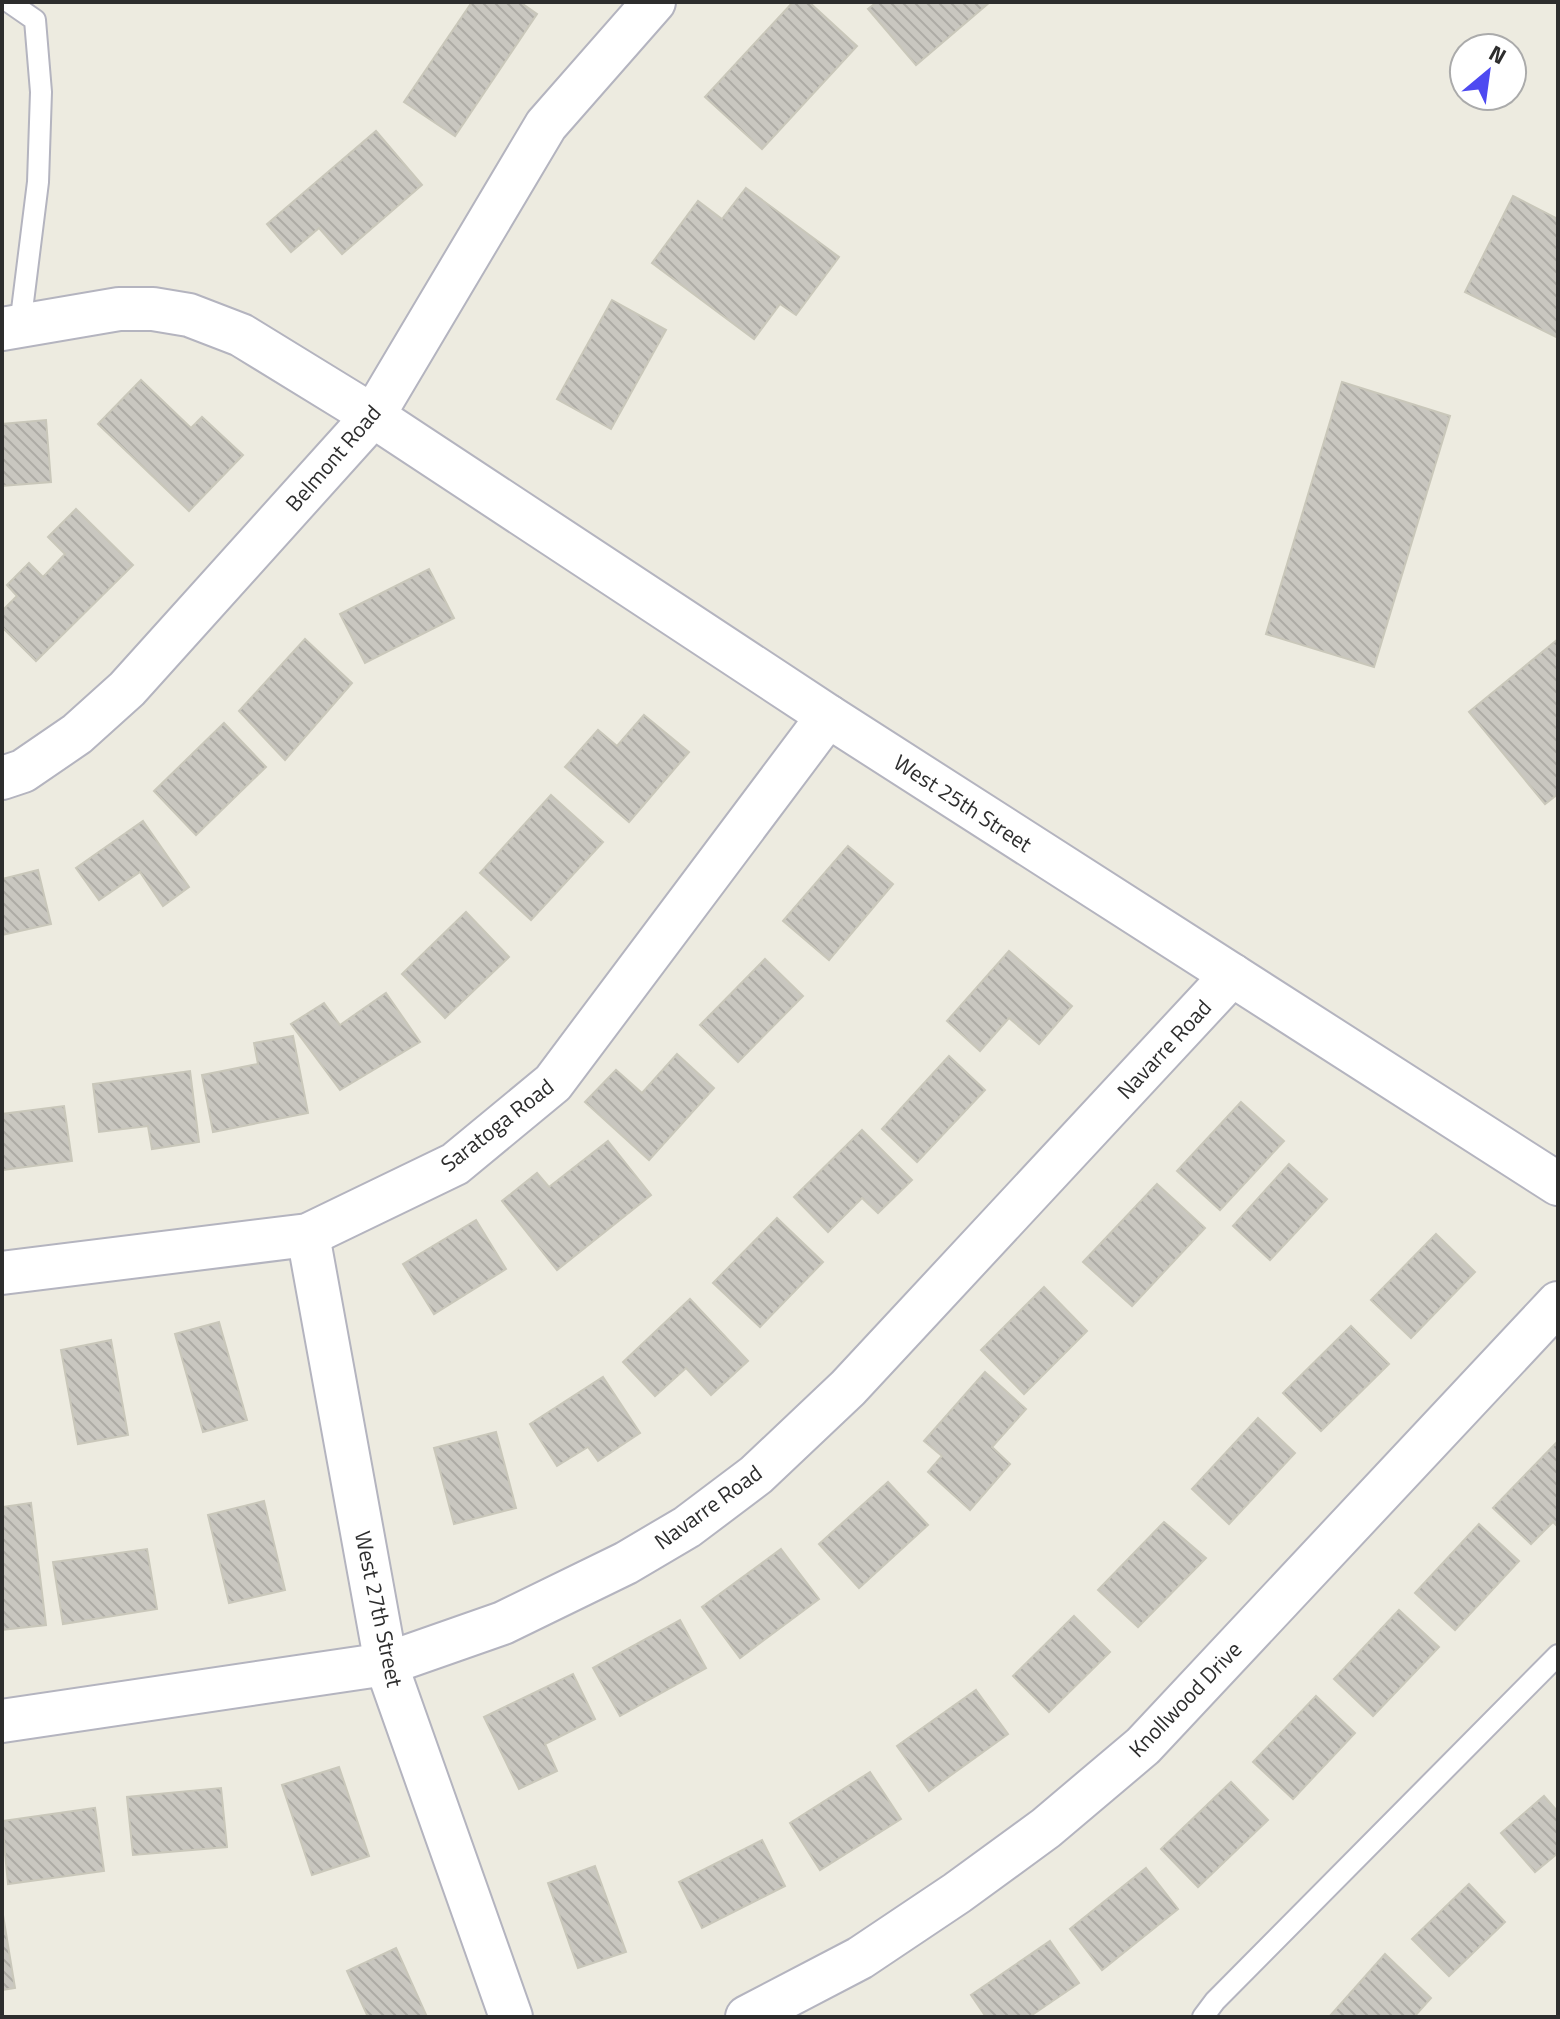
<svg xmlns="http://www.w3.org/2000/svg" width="1560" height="2019" font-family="'Titillium Web',sans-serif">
  <defs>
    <pattern id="building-back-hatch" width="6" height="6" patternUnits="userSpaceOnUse" patternTransform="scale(2)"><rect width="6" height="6" fill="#c9c7c0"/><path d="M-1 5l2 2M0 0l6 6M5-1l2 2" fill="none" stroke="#adaba5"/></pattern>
  </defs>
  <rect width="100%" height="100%" fill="#edebe0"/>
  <g fill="url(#building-back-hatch)" stroke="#c9c7ba" stroke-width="2">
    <path d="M 472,2 L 520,2 L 537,14 L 455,136 L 404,102 Z"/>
    <path d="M 793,2 L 809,2 L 857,46 L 762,149 L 705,97 Z"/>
    <path d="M 877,2 L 990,2 L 916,65 L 868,9 Z"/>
    <path d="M 376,131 L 422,185 L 342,254 L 319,228 L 291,252 L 267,224 Z"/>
    <path d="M 746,188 L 839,257 L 796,315 L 780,304 L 754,339 L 652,263 L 698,201 L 722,219 Z"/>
    <path d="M 1513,196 L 1558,219 L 1558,338 L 1465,292 Z"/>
    <path d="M 612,300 L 666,330 L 611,429 L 557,399 Z"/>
    <path d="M 141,380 L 191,428 L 202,417 L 243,455 L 189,511 L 98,424 Z"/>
    <path d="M 1342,382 L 1450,416 L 1374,667 L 1266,634 Z"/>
    <path d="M 46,420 L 51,482 L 2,486 L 2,424 Z"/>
    <path d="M 76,509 L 133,565 L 36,661 L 2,627 L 2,611 L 17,596 L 7,585 L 29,563 L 43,577 L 65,554 L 48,537 Z"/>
    <path d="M 429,569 L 454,618 L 365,663 L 340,614 Z"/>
    <path d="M 305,639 L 352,683 L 285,760 L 239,711 Z"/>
    <path d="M 1558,639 L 1558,794 L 1545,804 L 1469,712 Z"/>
    <path d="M 644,715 L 689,752 L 629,822 L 565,767 L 598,730 L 617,746 Z"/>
    <path d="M 224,723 L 266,767 L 196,835 L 154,791 Z"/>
    <path d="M 551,795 L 603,842 L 531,920 L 480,873 Z"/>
    <path d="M 143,821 L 189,887 L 163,906 L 140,872 L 99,900 L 76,868 Z"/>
    <path d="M 848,846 L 893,884 L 829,960 L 783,921 Z"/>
    <path d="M 38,870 L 51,924 L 2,935 L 2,879 Z"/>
    <path d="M 466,912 L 509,957 L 445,1018 L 402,974 Z"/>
    <path d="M 1009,951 L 1072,1006 L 1039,1044 L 1009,1018 L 980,1051 L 947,1021 Z"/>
    <path d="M 765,959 L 803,996 L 738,1062 L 700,1025 Z"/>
    <path d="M 386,993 L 420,1042 L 340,1090 L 291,1024 L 324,1003 L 340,1025 Z"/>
    <path d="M 293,1036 L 308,1113 L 213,1132 L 202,1075 L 258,1064 L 254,1043 Z"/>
    <path d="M 677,1054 L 714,1088 L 649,1160 L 585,1102 L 616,1070 L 642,1093 Z"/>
    <path d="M 949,1056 L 985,1090 L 917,1162 L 882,1129 Z"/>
    <path d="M 190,1071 L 199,1142 L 152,1149 L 148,1126 L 99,1132 L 93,1084 Z"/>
    <path d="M 1241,1102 L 1284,1141 L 1220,1210 L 1177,1171 Z"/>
    <path d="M 64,1106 L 72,1161 L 2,1170 L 2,1114 Z"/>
    <path d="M 862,1130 L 912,1180 L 878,1213 L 862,1198 L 828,1232 L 794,1197 Z"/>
    <path d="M 608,1141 L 651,1195 L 557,1270 L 502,1201 L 537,1173 L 549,1187 Z"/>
    <path d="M 1289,1164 L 1327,1199 L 1270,1260 L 1233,1226 Z"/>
    <path d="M 1157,1184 L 1205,1228 L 1132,1306 L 1083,1262 Z"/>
    <path d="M 777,1218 L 823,1262 L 760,1327 L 713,1283 Z"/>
    <path d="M 476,1220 L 506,1269 L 434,1314 L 403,1264 Z"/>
    <path d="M 1436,1234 L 1475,1272 L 1411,1338 L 1371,1300 Z"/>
    <path d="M 1044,1287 L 1087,1331 L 1024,1394 L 981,1350 Z"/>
    <path d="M 690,1299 L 748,1361 L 711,1395 L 686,1368 L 655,1396 L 623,1362 Z"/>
    <path d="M 219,1322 L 247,1420 L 203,1432 L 175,1334 Z"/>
    <path d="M 1351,1326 L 1389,1364 L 1321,1431 L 1283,1393 Z"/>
    <path d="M 111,1340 L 128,1435 L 78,1444 L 61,1350 Z"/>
    <path d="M 985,1372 L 1026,1409 L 992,1447 L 1010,1464 L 970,1510 L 928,1472 L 942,1456 L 924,1441 Z"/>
    <path d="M 603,1377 L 640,1433 L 598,1461 L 588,1447 L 557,1466 L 530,1424 Z"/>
    <path d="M 1258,1418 L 1295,1453 L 1229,1524 L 1192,1489 Z"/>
    <path d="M 496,1432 L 516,1508 L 454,1524 L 434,1448 Z"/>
    <path d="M 1558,1441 L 1558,1527 L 1553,1522 L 1531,1544 L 1493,1508 Z"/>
    <path d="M 888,1482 L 928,1525 L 859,1588 L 819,1544 Z"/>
    <path d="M 264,1501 L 285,1590 L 229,1603 L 208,1515 Z"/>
    <path d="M 31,1503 L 46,1625 L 2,1630 L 2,1507 Z"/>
    <path d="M 1164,1522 L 1206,1558 L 1138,1627 L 1098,1590 Z"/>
    <path d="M 1479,1524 L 1519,1561 L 1455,1630 L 1415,1593 Z"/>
    <path d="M 147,1549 L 157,1609 L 63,1624 L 53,1562 Z"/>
    <path d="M 781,1549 L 819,1599 L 740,1658 L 702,1607 Z"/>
    <path d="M 1399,1610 L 1439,1647 L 1373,1716 L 1334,1679 Z"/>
    <path d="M 1074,1616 L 1110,1652 L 1049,1712 L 1013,1676 Z"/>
    <path d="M 680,1620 L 706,1668 L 620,1716 L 593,1668 Z"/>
    <path d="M 573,1674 L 595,1719 L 545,1744 L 557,1771 L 519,1789 L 484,1717 Z"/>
    <path d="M 976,1690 L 1008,1734 L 929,1791 L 897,1746 Z"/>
    <path d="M 1316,1696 L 1355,1733 L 1293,1799 L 1253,1762 Z"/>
    <path d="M 339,1767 L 369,1856 L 312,1875 L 282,1785 Z"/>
    <path d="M 870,1772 L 901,1819 L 820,1870 L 790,1823 Z"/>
    <path d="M 1231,1782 L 1268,1820 L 1198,1887 L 1161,1849 Z"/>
    <path d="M 221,1788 L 227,1847 L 133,1855 L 127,1797 Z"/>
    <path d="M 1544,1796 L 1558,1812 L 1558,1853 L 1535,1872 L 1501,1833 Z"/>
    <path d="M 95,1808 L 104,1871 L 8,1884 L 2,1821 Z"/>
    <path d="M 762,1840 L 785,1886 L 702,1928 L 679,1882 Z"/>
    <path d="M 595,1866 L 626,1952 L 578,1968 L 548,1883 Z"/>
    <path d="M 1146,1868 L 1178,1909 L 1102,1970 L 1070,1929 Z"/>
    <path d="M 1469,1884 L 1505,1922 L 1449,1976 L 1412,1939 Z"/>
    <path d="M 2,1909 L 15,1988 L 2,1990 Z"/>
    <path d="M 1050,1941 L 1079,1983 L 1029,2017 L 986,2017 L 971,1995 Z"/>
    <path d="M 396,1948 L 427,2017 L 368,2017 L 347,1971 Z"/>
    <path d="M 1385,1954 L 1431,1998 L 1414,2017 L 1329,2017 Z"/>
  </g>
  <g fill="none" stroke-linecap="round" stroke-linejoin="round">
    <defs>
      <g id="lane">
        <path d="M 9,2 L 35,20 L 41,92 L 38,182 L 20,326"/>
        <path d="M 1203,2017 L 1215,2001 L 1558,1655"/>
      </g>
      <g id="street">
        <path d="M 2,329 L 119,309 L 153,309 L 189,315 L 241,335 L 373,416 L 828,716 L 1558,1184"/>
        <path d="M 2,778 L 23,771 L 77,734 L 127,689 L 373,416 L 546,125 L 654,2"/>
        <path d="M 308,1235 L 386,1664 L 511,2017"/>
        <path d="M 2,1273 L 308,1235 L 455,1164 L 553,1083 L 828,716"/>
        <path d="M 2,1721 L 386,1664 L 503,1623 L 626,1563 L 687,1527 L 756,1475 L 848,1388 L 1232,975"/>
        <path d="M 747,2017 L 860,1958 L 957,1893 L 1046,1828 L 1143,1746 L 1558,1303"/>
      </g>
    </defs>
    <use href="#lane" stroke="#b4b4bf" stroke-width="24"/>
    <use href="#street" stroke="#b4b4bf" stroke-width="46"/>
    <use href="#lane" stroke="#fff" stroke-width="20"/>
    <use href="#street" stroke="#fff" stroke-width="42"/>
  </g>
  <g text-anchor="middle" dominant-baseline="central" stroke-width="6" stroke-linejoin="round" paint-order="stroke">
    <g font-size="22" fill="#2d2d2d" stroke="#fff">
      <text transform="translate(333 458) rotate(-49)">Belmont Road</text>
      <text transform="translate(963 803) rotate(33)">West 25th Street</text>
      <text transform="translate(1164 1049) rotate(-47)">Navarre Road</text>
      <text transform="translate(497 1125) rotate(-38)">Saratoga Road</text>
      <text transform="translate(708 1507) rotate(-36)">Navarre Road</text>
      <text transform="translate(379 1609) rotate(78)">West 27th Street</text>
      <text transform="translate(1185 1699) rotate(-46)">Knollwood Drive</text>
    </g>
  </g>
  <rect width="1560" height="2019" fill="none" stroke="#2d2d2d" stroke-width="8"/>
  <g transform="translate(1488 72) rotate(29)"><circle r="38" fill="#ffffff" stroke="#ababab" stroke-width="2"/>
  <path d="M0-6L14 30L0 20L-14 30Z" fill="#4e4af1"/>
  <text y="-12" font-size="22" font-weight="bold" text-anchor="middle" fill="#2d2d2d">N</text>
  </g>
</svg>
